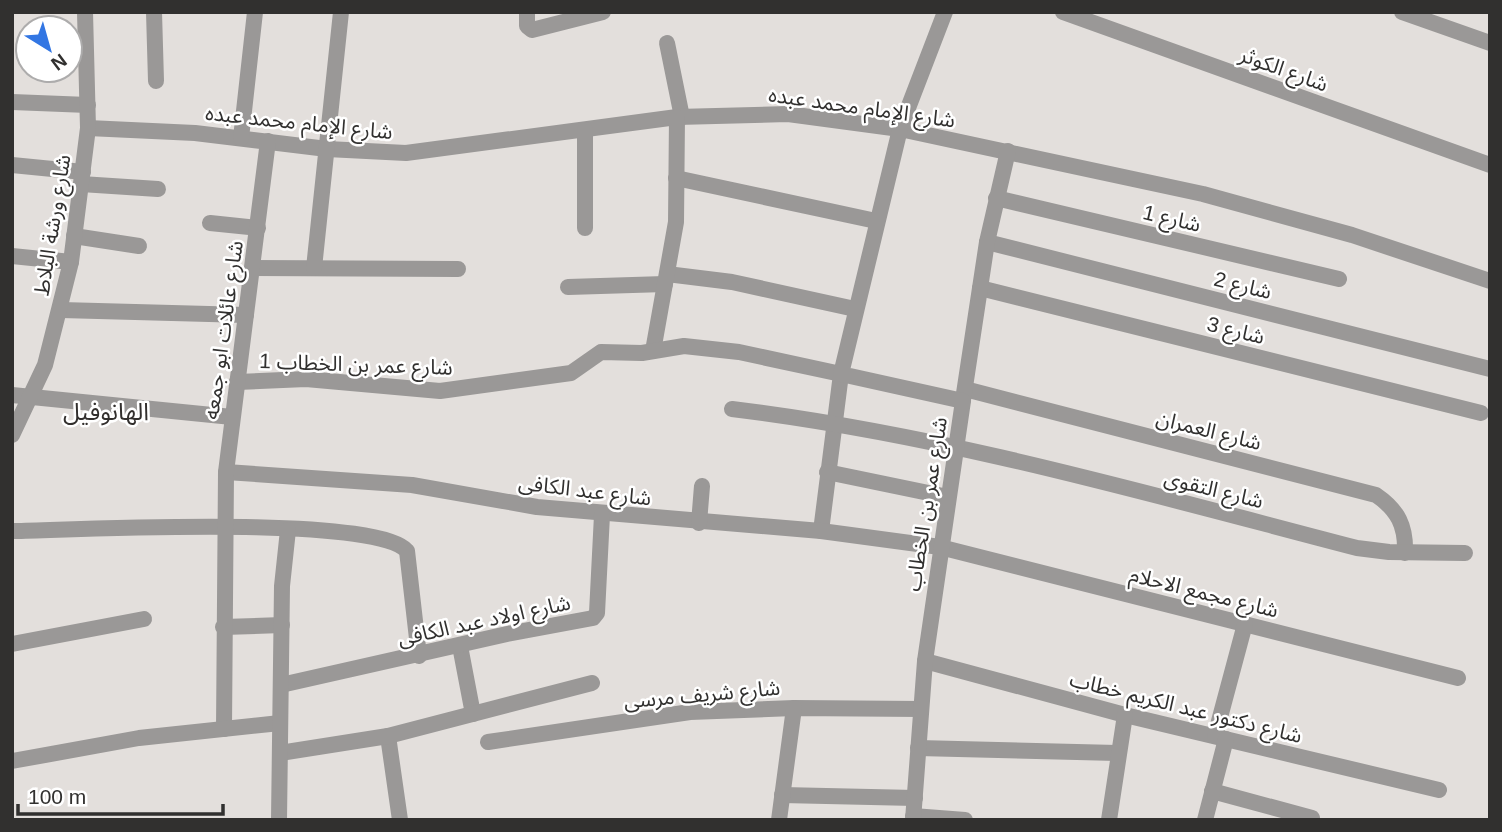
<svg xmlns="http://www.w3.org/2000/svg" width="1502" height="832" font-family="Arial,'Noto Sans Arabic',sans-serif">
  <rect width="100%" height="100%" fill="#e3dfdc"/>
  <g fill="none" stroke-linecap="round" stroke-linejoin="round">
    <g stroke="#9a9897" stroke-width="16">
      <path d="M 154,12 L 156,81"/>
      <path d="M 527,12 L 527,26 L 532,30 L 603,12"/>
      <path d="M 1063,12 L 1490,165"/>
      <path d="M 1402,12 L 1490,43"/>
      <path d="M 667,43 L 682,117"/>
      <path d="M 12,102 L 88,105"/>
      <path d="M 88,128 L 195,133 L 327,149 L 406,153 L 677,117 L 788,114 L 900,129 L 1203,194 L 1352,235 L 1490,281"/>
      <path d="M 241,138 L 255,12"/>
      <path d="M 12,165 L 83,172"/>
      <path d="M 676,178 L 876,221"/>
      <path d="M 81,184 L 158,189"/>
      <path d="M 996,198 L 1339,279"/>
      <path d="M 210,223 L 258,228"/>
      <path d="M 585,228 L 585,130"/>
      <path d="M 74,236 L 139,246"/>
      <path d="M 987,242 L 1490,369"/>
      <path d="M 12,256 L 71,262"/>
      <path d="M 253,268 L 458,269"/>
      <path d="M 314,268 L 341,12"/>
      <path d="M 667,274 L 732,282 L 855,309"/>
      <path d="M 568,287 L 665,284"/>
      <path d="M 980,288 L 1481,413"/>
      <path d="M 61,310 L 246,315"/>
      <path d="M 653,351 L 676,222 L 677,117"/>
      <path d="M 237,382 L 306,379 L 440,391 L 571,373 L 601,352 L 642,353 L 684,346 L 739,352 L 841,374 L 821,531"/>
      <path d="M 965,389 L 1376,495 C 1398,510 1406,526 1405,553"/>
      <path d="M 12,395 L 232,417"/>
      <path d="M 963,400 L 987,242 L 1008,151"/>
      <path d="M 732,409 C 945,435 1149,494 1357,548 L 1389,552 L 1465,553"/>
      <path d="M 12,435 L 45,365 L 71,262 L 88,128 L 85,12"/>
      <path d="M 226,472 L 412,485 L 537,507 L 821,531 L 940,547 L 1458,678"/>
      <path d="M 827,472 L 948,497"/>
      <path d="M 699,523 L 702,486"/>
      <path d="M 12,531 C 73,530 375,514 407,551 L 419,656"/>
      <path d="M 223,627 L 282,625"/>
      <path d="M 12,644 L 144,619"/>
      <path d="M 460,646 L 473,714"/>
      <path d="M 925,661 L 1125,715 L 1439,790"/>
      <path d="M 281,685 L 507,634 L 593,618 L 597,613 L 602,515"/>
      <path d="M 224,729 L 226,472 L 268,141"/>
      <path d="M 388,736 L 400,820"/>
      <path d="M 1215,736 L 1245,624"/>
      <path d="M 488,742 L 690,712 L 794,708 L 921,709"/>
      <path d="M 918,748 L 1117,753"/>
      <path d="M 280,753 L 388,736 L 592,683"/>
      <path d="M 12,761 L 139,738 L 280,723"/>
      <path d="M 1212,791 L 1312,818"/>
      <path d="M 782,795 L 915,798"/>
      <path d="M 913,816 L 965,820"/>
      <path d="M 279,820 L 282,586 L 288,530"/>
      <path d="M 779,820 L 794,708"/>
      <path d="M 913,820 L 925,661 L 963,401 L 841,374 L 900,129 L 945,12"/>
      <path d="M 1109,820 L 1125,715"/>
      <path d="M 1205,820 L 1226,739"/>
    </g>
  </g>
  <g text-anchor="middle" dominant-baseline="central" stroke-width="5" stroke-linejoin="round" paint-order="stroke">
    <g font-size="21" fill="#31302f" stroke="#fff">
      <text transform="translate(1284 69) rotate(20)">شارع الكوثر</text>
      <text transform="translate(862 107) rotate(8)">شارع الإمام محمد عبده</text>
      <text transform="translate(299 122) rotate(6)">شارع الإمام محمد عبده</text>
      <text transform="translate(1172 218) rotate(13)">شارع 1</text>
      <text transform="translate(52 225) rotate(-81)">شارع ورشة البلاط</text>
      <text transform="translate(1243 285) rotate(14)">شارع 2</text>
      <text transform="translate(223 330) rotate(-82)">شارع عائلات ابو جمعه</text>
      <text transform="translate(1236 330) rotate(14)">شارع 3</text>
      <text transform="translate(356 364) rotate(2)">شارع عمر بن الخطاب 1</text>
      <text transform="translate(1209 430) rotate(14)">شارع العمران</text>
      <text transform="translate(1214 489) rotate(14)">شارع التقوى</text>
      <text transform="translate(585 490) rotate(7)">شارع عبد الكافى</text>
      <text transform="translate(926 504) rotate(-81)">شارع عمر بن الخطاب</text>
      <text transform="translate(1204 592) rotate(14)">شارع مجمع الاحلام</text>
      <text transform="translate(484 620) rotate(-12)">شارع اولاد عبد الكافى</text>
      <text transform="translate(702 694) rotate(-5)">شارع شريف مرسى</text>
      <text transform="translate(1186 707) rotate(14)">شارع دكتور عبد الكريم خطاب</text>
    </g>
    <g font-size="24" fill="#322f2d" stroke="#fff">
      <text x="106" y="411">الهانوفيل</text>
    </g>
  </g>
  <rect width="1502" height="832" fill="none" stroke="#31302f" stroke-width="28"/>
  <g transform="translate(49 49) rotate(143)"><circle r="33" fill="#ffffff" stroke="#adacac" stroke-width="2"/>
  <path d="M0-5L12 26L0 18L-12 26Z" fill="#3276e3"/>
  <text y="-10" font-size="19" font-weight="bold" text-anchor="middle" fill="#31302f">N</text>
  </g>
  <path d="M18 804v10h205v-10" fill="none" stroke="#31302f" stroke-width="3.5"/>
  <text x="28" y="804" font-size="21" fill="#31302f" stroke="#ffffff" stroke-width="5" paint-order="stroke">100 m</text>
</svg>
